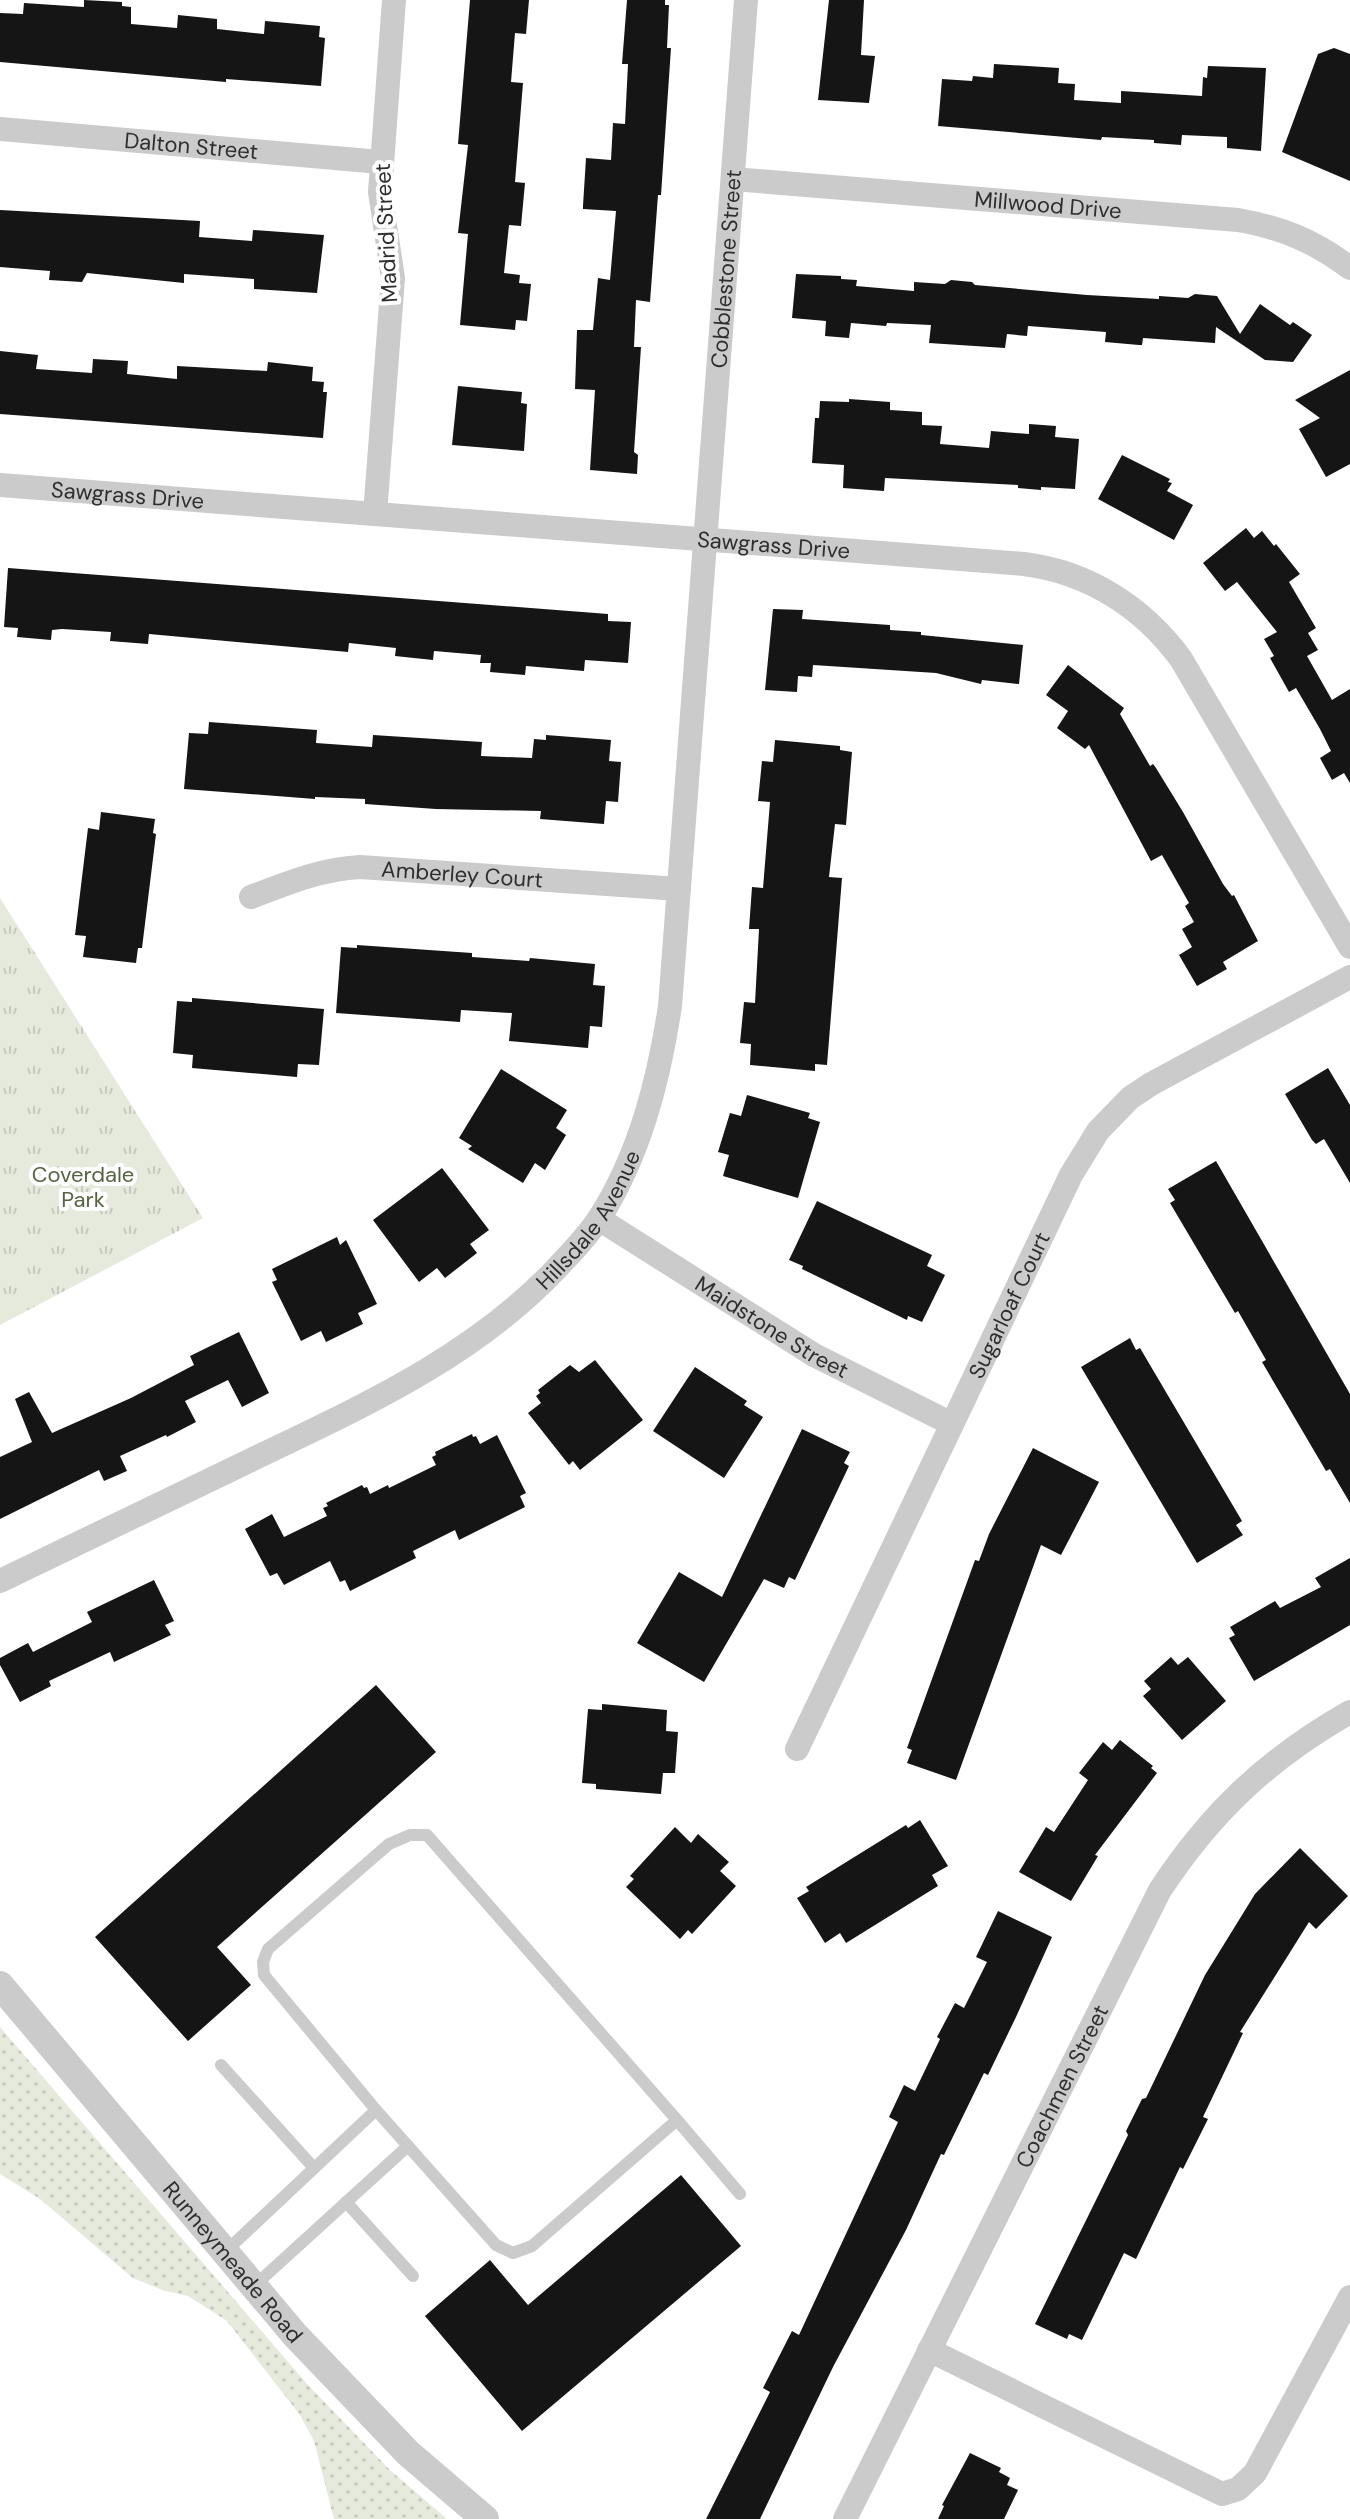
<svg xmlns="http://www.w3.org/2000/svg" width="1350" height="2519" font-family="'DM Sans',sans-serif">
  <defs>
    <pattern id="grass-dots" width="8" height="8" patternUnits="userSpaceOnUse" patternTransform="scale(2)"><rect width="8" height="8" fill="#e5eadd"/><path d="M2 2h.1M6 6h.1" fill="none" stroke="#c5c9be" stroke-width="1.8" stroke-linecap="round"/></pattern>
    <pattern id="park-tufts" width="24" height="20" patternUnits="userSpaceOnUse" patternTransform="scale(2)"><rect width="24" height="20" fill="#e5eadd"/><path d="M3 7l-1-3M5 7V3M7 7l1-3M15 17l-1-3M17 17v-4M19 17l1-3" fill="none" stroke="#c5c9be"/></pattern>
  </defs>
  <rect width="100%" height="100%" fill="#fff"/>
  <path fill="url(#grass-dots)" d="M 0,2027 L 307,2384 L 391,2471 L 447,2519 L 334,2519 L 314,2441 L 300,2415 L 227,2321 L 188,2296 L 162,2290 L 133,2278 L 40,2199 L 0,2174 Z"/>
  <path fill="url(#park-tufts)" d="M 0,898 L 203,1218 L 0,1325 Z"/>
  <g fill="#151515">
    <path d="M 84,0 L 122,2 L 122,6 L 131,7 L 131,24 L 177,28 L 178,15 L 217,19 L 217,29 L 264,34 L 265,21 L 320,26 L 319,37 L 325,38 L 321,86 L 226,79 L 226,82 L 0,62 L 0,13 L 23,14 L 24,3 L 84,7 Z"/>
    <path d="M 470,0 L 529,0 L 526,34 L 515,33 L 511,82 L 523,83 L 515,182 L 525,183 L 521,226 L 509,225 L 504,273 L 520,275 L 519,283 L 531,284 L 527,321 L 516,320 L 515,330 L 460,325 L 468,234 L 458,233 L 468,145 L 458,144 Z"/>
    <path d="M 627,0 L 665,0 L 665,5 L 669,5 L 667,48 L 671,48 L 661,195 L 658,195 L 650,302 L 636,300 L 634,347 L 641,347 L 634,452 L 638,455 L 637,474 L 590,470 L 595,390 L 575,389 L 577,330 L 593,330 L 598,278 L 610,280 L 616,211 L 583,209 L 583,206 L 586,158 L 611,160 L 613,123 L 625,124 L 628,64 L 622,64 Z"/>
    <path d="M 829,0 L 864,0 L 861,55 L 875,56 L 869,103 L 818,100 Z"/>
    <path d="M 1334,48 L 1350,54 L 1350,181 L 1282,152 L 1318,54 Z"/>
    <path d="M 994,64 L 1059,68 L 1058,83 L 1075,84 L 1074,100 L 1121,103 L 1121,91 L 1202,96 L 1203,77 L 1207,78 L 1208,66 L 1266,68 L 1261,151 L 1227,148 L 1227,137 L 1182,135 L 1181,145 L 1154,143 L 1154,140 L 1102,137 L 1101,140 L 938,126 L 942,79 L 972,81 L 973,76 L 993,78 Z"/>
    <path d="M 0,210 L 200,221 L 199,237 L 252,241 L 253,230 L 324,235 L 317,293 L 254,289 L 254,279 L 184,274 L 184,283 L 87,273 L 82,282 L 49,280 L 50,271 L 0,267 Z"/>
    <path d="M 796,274 L 841,276 L 841,279 L 857,280 L 856,286 L 914,291 L 914,282 L 945,284 L 951,280 L 972,282 L 975,285 L 1087,295 L 1159,299 L 1159,296 L 1188,298 L 1195,294 L 1217,296 L 1240,334 L 1260,304 L 1290,325 L 1293,322 L 1312,335 L 1293,362 L 1265,360 L 1216,327 L 1215,343 L 1143,338 L 1142,345 L 1139,345 L 1105,342 L 1106,332 L 1028,326 L 1027,336 L 1007,334 L 1005,348 L 929,343 L 931,325 L 887,323 L 886,326 L 851,323 L 849,338 L 825,336 L 826,321 L 792,318 Z"/>
    <path d="M 0,351 L 38,355 L 36,369 L 92,373 L 93,359 L 128,361 L 127,374 L 177,379 L 177,366 L 267,371 L 268,362 L 313,367 L 312,381 L 324,382 L 323,392 L 327,392 L 323,438 L 0,414 Z"/>
    <path d="M 1350,370 L 1350,464 L 1326,477 L 1299,429 L 1320,418 L 1295,400 Z"/>
    <path d="M 458,386 L 522,392 L 521,403 L 527,404 L 524,451 L 452,445 Z"/>
    <path d="M 849,399 L 890,402 L 890,410 L 922,412 L 922,425 L 942,426 L 940,444 L 989,448 L 991,431 L 1029,434 L 1029,424 L 1056,426 L 1055,437 L 1079,439 L 1075,489 L 1041,487 L 1041,490 L 1018,488 L 1018,485 L 885,478 L 884,491 L 843,488 L 844,465 L 812,463 L 815,418 L 819,418 L 820,401 L 849,402 Z"/>
    <path d="M 1122,455 L 1170,479 L 1168,482 L 1172,483 L 1167,491 L 1193,505 L 1174,540 L 1098,499 Z"/>
    <path d="M 1246,528 L 1254,538 L 1262,531 L 1274,546 L 1276,544 L 1300,574 L 1289,582 L 1316,628 L 1308,633 L 1318,650 L 1307,656 L 1332,700 L 1350,689 L 1350,783 L 1344,773 L 1332,780 L 1320,758 L 1331,751 L 1320,729 L 1296,688 L 1289,692 L 1270,658 L 1274,656 L 1264,639 L 1277,632 L 1237,582 L 1225,591 L 1203,563 Z"/>
    <path d="M 8,568 L 608,614 L 608,621 L 631,622 L 628,663 L 585,660 L 584,671 L 526,666 L 525,675 L 490,672 L 491,663 L 480,663 L 481,655 L 434,651 L 433,660 L 395,656 L 396,648 L 349,643 L 348,652 L 149,634 L 148,644 L 110,641 L 111,632 L 62,629 L 52,630 L 51,640 L 17,637 L 18,628 L 4,627 Z"/>
    <path d="M 773,609 L 803,610 L 802,619 L 890,625 L 890,630 L 921,632 L 921,635 L 1023,645 L 1019,684 L 982,680 L 981,684 L 936,673 L 813,665 L 812,677 L 798,676 L 797,692 L 765,690 Z"/>
    <path d="M 1068,665 L 1124,708 L 1120,714 L 1150,766 L 1153,764 L 1156,768 L 1183,812 L 1223,884 L 1232,896 L 1234,895 L 1258,941 L 1223,962 L 1227,969 L 1197,986 L 1179,955 L 1192,947 L 1182,929 L 1194,922 L 1185,906 L 1189,903 L 1162,855 L 1151,861 L 1089,745 L 1085,749 L 1057,728 L 1068,711 L 1046,695 Z"/>
    <path d="M 209,722 L 317,730 L 316,743 L 372,747 L 373,735 L 482,742 L 481,756 L 532,758 L 534,739 L 546,740 L 546,735 L 611,740 L 609,761 L 621,762 L 618,802 L 606,801 L 604,824 L 540,819 L 541,811 L 436,809 L 365,804 L 365,799 L 315,797 L 315,799 L 184,789 L 189,733 L 208,734 Z"/>
    <path d="M 775,740 L 840,746 L 840,750 L 852,752 L 846,825 L 835,824 L 829,877 L 842,878 L 827,1065 L 815,1064 L 815,1071 L 750,1065 L 751,1044 L 740,1043 L 744,1002 L 755,1003 L 759,929 L 749,929 L 752,887 L 763,888 L 770,802 L 758,801 L 762,761 L 773,762 Z"/>
    <path d="M 101,812 L 155,819 L 153,833 L 156,834 L 142,948 L 138,948 L 136,963 L 83,957 L 86,936 L 75,935 L 88,828 L 99,830 Z"/>
    <path d="M 357,945 L 472,953 L 472,957 L 529,961 L 530,958 L 595,964 L 593,985 L 605,986 L 602,1027 L 590,1026 L 588,1048 L 509,1041 L 512,1013 L 461,1010 L 460,1022 L 336,1013 L 341,947 L 357,948 Z"/>
    <path d="M 192,998 L 324,1009 L 319,1065 L 298,1064 L 297,1077 L 192,1068 L 193,1055 L 173,1053 L 177,1001 L 192,1002 Z"/>
    <path d="M 1328,1068 L 1350,1105 L 1350,1183 L 1324,1139 L 1316,1144 L 1312,1140 L 1285,1094 Z"/>
    <path d="M 501,1069 L 567,1110 L 556,1128 L 566,1135 L 545,1170 L 535,1163 L 523,1183 L 468,1149 L 472,1146 L 459,1138 Z"/>
    <path d="M 747,1095 L 810,1113 L 808,1118 L 820,1122 L 798,1198 L 723,1176 L 729,1155 L 718,1152 L 730,1113 L 741,1116 Z"/>
    <path d="M 1216,1161 L 1350,1394 L 1350,1503 L 1330,1469 L 1326,1471 L 1262,1362 L 1266,1360 L 1238,1311 L 1235,1313 L 1170,1203 L 1175,1200 L 1168,1189 Z"/>
    <path d="M 442,1168 L 489,1230 L 470,1244 L 477,1253 L 445,1278 L 437,1268 L 419,1282 L 373,1220 Z"/>
    <path d="M 817,1201 L 932,1255 L 927,1266 L 945,1275 L 922,1322 L 908,1316 L 907,1320 L 802,1269 L 803,1266 L 789,1260 Z"/>
    <path d="M 337,1237 L 340,1245 L 346,1240 L 377,1304 L 358,1313 L 363,1324 L 326,1342 L 321,1331 L 301,1341 L 272,1282 L 277,1280 L 272,1269 Z"/>
    <path d="M 239,1332 L 269,1393 L 242,1407 L 228,1380 L 185,1401 L 196,1422 L 167,1437 L 166,1435 L 120,1456 L 127,1471 L 104,1481 L 99,1470 L 0,1519 L 0,1457 L 32,1442 L 15,1399 L 29,1392 L 52,1433 L 131,1398 L 194,1365 L 190,1356 Z"/>
    <path d="M 1130,1338 L 1136,1350 L 1140,1348 L 1242,1521 L 1236,1525 L 1243,1535 L 1197,1563 L 1081,1367 Z"/>
    <path d="M 595,1360 L 643,1420 L 580,1470 L 573,1461 L 569,1465 L 528,1413 L 541,1403 L 536,1396 L 540,1393 L 538,1390 L 570,1365 L 579,1372 Z"/>
    <path d="M 695,1367 L 747,1401 L 744,1405 L 763,1417 L 724,1478 L 653,1431 Z"/>
    <path d="M 802,1429 L 850,1452 L 844,1463 L 849,1466 L 795,1580 L 789,1577 L 784,1588 L 764,1579 L 704,1682 L 637,1643 L 679,1572 L 722,1597 Z"/>
    <path d="M 472,1434 L 473,1437 L 476,1436 L 480,1444 L 497,1435 L 526,1493 L 520,1496 L 525,1507 L 459,1540 L 455,1530 L 413,1551 L 416,1558 L 350,1591 L 345,1580 L 340,1582 L 330,1561 L 284,1585 L 277,1573 L 270,1576 L 245,1529 L 272,1514 L 284,1537 L 327,1516 L 323,1508 L 328,1506 L 326,1503 L 362,1485 L 364,1488 L 367,1487 L 370,1494 L 388,1485 L 389,1488 L 436,1465 L 432,1457 L 436,1455 L 435,1452 Z"/>
    <path d="M 1033,1448 L 1099,1482 L 1061,1555 L 1041,1545 L 956,1780 L 907,1763 L 912,1750 L 907,1748 L 975,1560 L 979,1561 L 989,1534 Z"/>
    <path d="M 1350,1558 L 1350,1625 L 1254,1681 L 1229,1638 L 1235,1635 L 1230,1627 L 1275,1601 L 1280,1608 L 1321,1587 L 1315,1578 Z"/>
    <path d="M 154,1580 L 174,1621 L 165,1625 L 171,1635 L 114,1662 L 110,1652 L 49,1681 L 51,1686 L 20,1702 L 0,1665 L 0,1658 L 28,1643 L 33,1652 L 92,1622 L 87,1612 Z"/>
    <path d="M 1171,1657 L 1178,1665 L 1188,1657 L 1226,1701 L 1182,1740 L 1143,1696 L 1151,1689 L 1144,1681 Z"/>
    <path d="M 376,1685 L 436,1752 L 217,1947 L 251,1985 L 188,2041 L 95,1937 Z"/>
    <path d="M 602,1704 L 667,1710 L 666,1731 L 678,1732 L 675,1773 L 663,1773 L 661,1794 L 596,1789 L 596,1784 L 582,1783 L 588,1709 L 602,1710 Z"/>
    <path d="M 1120,1740 L 1153,1766 L 1151,1768 L 1157,1773 L 1095,1855 L 1098,1856 L 1071,1901 L 1019,1872 L 1046,1827 L 1054,1832 L 1088,1780 L 1079,1773 L 1103,1742 L 1112,1750 Z"/>
    <path d="M 920,1820 L 948,1866 L 932,1875 L 938,1886 L 846,1943 L 840,1933 L 825,1943 L 797,1898 L 809,1891 L 806,1887 L 906,1825 L 908,1828 Z"/>
    <path d="M 675,1827 L 691,1843 L 698,1834 L 729,1862 L 720,1871 L 736,1886 L 692,1934 L 688,1930 L 680,1939 L 626,1887 L 634,1879 L 630,1876 Z"/>
    <path d="M 1300,1848 L 1348,1896 L 1316,1929 L 1309,1922 L 1240,2032 L 1243,2033 L 1203,2117 L 1208,2119 L 1183,2169 L 1180,2167 L 1136,2259 L 1124,2253 L 1082,2340 L 1069,2334 L 1067,2339 L 1035,2324 L 1128,2135 L 1126,2131 L 1142,2099 L 1146,2098 L 1205,1975 L 1255,1894 Z"/>
    <path d="M 998,1911 L 1052,1937 L 1016,2017 L 988,2075 L 984,2073 L 944,2155 L 941,2154 L 906,2230 L 833,2367 L 760,2519 L 706,2519 L 770,2392 L 763,2388 L 792,2331 L 799,2335 L 898,2122 L 889,2117 L 904,2085 L 915,2091 L 940,2039 L 937,2037 L 955,2003 L 964,2008 L 987,1962 L 976,1957 Z"/>
    <path d="M 681,2175 L 741,2246 L 522,2431 L 425,2316 L 490,2260 L 528,2305 Z"/>
    <path d="M 970,2453 L 1001,2468 L 999,2472 L 1010,2478 L 1007,2485 L 1018,2490 L 1004,2519 L 938,2519 L 944,2506 L 942,2505 Z"/>
  </g>
  <g fill="none" stroke-linecap="round" stroke-linejoin="round">
    <g stroke="#cbcbcb" stroke-width="12">
      <path d="M 221,2065 L 314,2168"/>
      <path d="M 677,2120 L 427,1835 L 410,1835 L 389,1844 L 268,1949 L 263,1962 L 264,1975 L 376,2110 L 496,2245 L 513,2253 L 532,2246 L 677,2120 L 740,2194"/>
      <path d="M 346,2202 L 413,2276"/>
      <path d="M 225,2252 L 376,2110"/>
      <path d="M 254,2286 L 408,2146"/>
    </g>
    <g stroke="#cbcbcb" stroke-width="24">
      <path id="s1" d="M 0,129 L 381,162"/>
      <path id="s2" d="M 733,179 L 1238,220 C 1283,228 1314,241 1350,268"/>
      <path id="s3" d="M 0,485 L 1024,564 C 1088,572 1143,607 1181,659 L 1350,947"/>
      <path d="M 375,514 L 393,278 L 380,192 L 394,0"/>
      <path id="s4" d="M 251,897 C 287,883 321,869 360,867 L 679,889"/>
      <path id="s5" d="M 599,1219 L 814,1355 L 952,1424"/>
      <path id="s6" d="M 0,1581 C 84,1541 167,1500 251,1460 C 361,1407 472,1358 557,1268 C 572,1252 588,1236 600,1217 C 640,1154 659,1079 670,1006 L 746,0"/>
      <path id="s7" d="M 797,1749 L 1071,1175 L 1098,1131 L 1130,1098 L 1151,1084 L 1350,977"/>
      <path d="M 929,2350 L 1222,2494 L 1238,2489 L 1255,2473 L 1350,2297"/>
      <path id="s8" d="M 845,2519 L 1160,1890 C 1212,1811 1268,1759 1350,1712"/>
    </g>
    <path stroke="#cbcbcb" stroke-width="28" id="s9" d="M 0,1985 L 295,2335 L 408,2453 L 485,2519"/>
  </g>
  <g text-anchor="middle" dominant-baseline="central" stroke-width="8" stroke-linejoin="round" paint-order="stroke">
    <g font-size="22" fill="#2e2e2e" stroke="#fff">
      <text stroke="none"><textPath href="#s1" startOffset="192">Dalton Street</textPath></text>
      <text stroke="none"><textPath href="#s2" startOffset="316">Millwood Drive</textPath></text>
      <text transform="translate(386 233) rotate(-93)">Madrid Street</text>
      <text stroke="none"><textPath href="#s6" startOffset="1672">Cobblestone Street</textPath></text>
      <text stroke="none"><textPath href="#s3" startOffset="128">Sawgrass Drive</textPath></text>
      <text stroke="none"><textPath href="#s3" startOffset="776">Sawgrass Drive</textPath></text>
      <text stroke="none"><textPath href="#s4" startOffset="216">Amberley Court</textPath></text>
      <text stroke="none"><textPath href="#s6" startOffset="700">Hillsdale Avenue</textPath></text>
      <text stroke="none"><textPath href="#s7" startOffset="492">Sugarloaf Court</textPath></text>
      <text stroke="none"><textPath href="#s5" startOffset="204">Maidstone Street</textPath></text>
      <text stroke="none"><textPath href="#s8" startOffset="484">Coachmen Street</textPath></text>
      <text stroke="none"><textPath href="#s9" startOffset="362">Runneymeade Road</textPath></text>
    </g>
    <g font-size="22" fill="#546440" stroke="#fff">
      <text x="83" y="1174">Coverdale<tspan x="83" dy="25">Park</tspan></text>
    </g>
  </g>
</svg>
